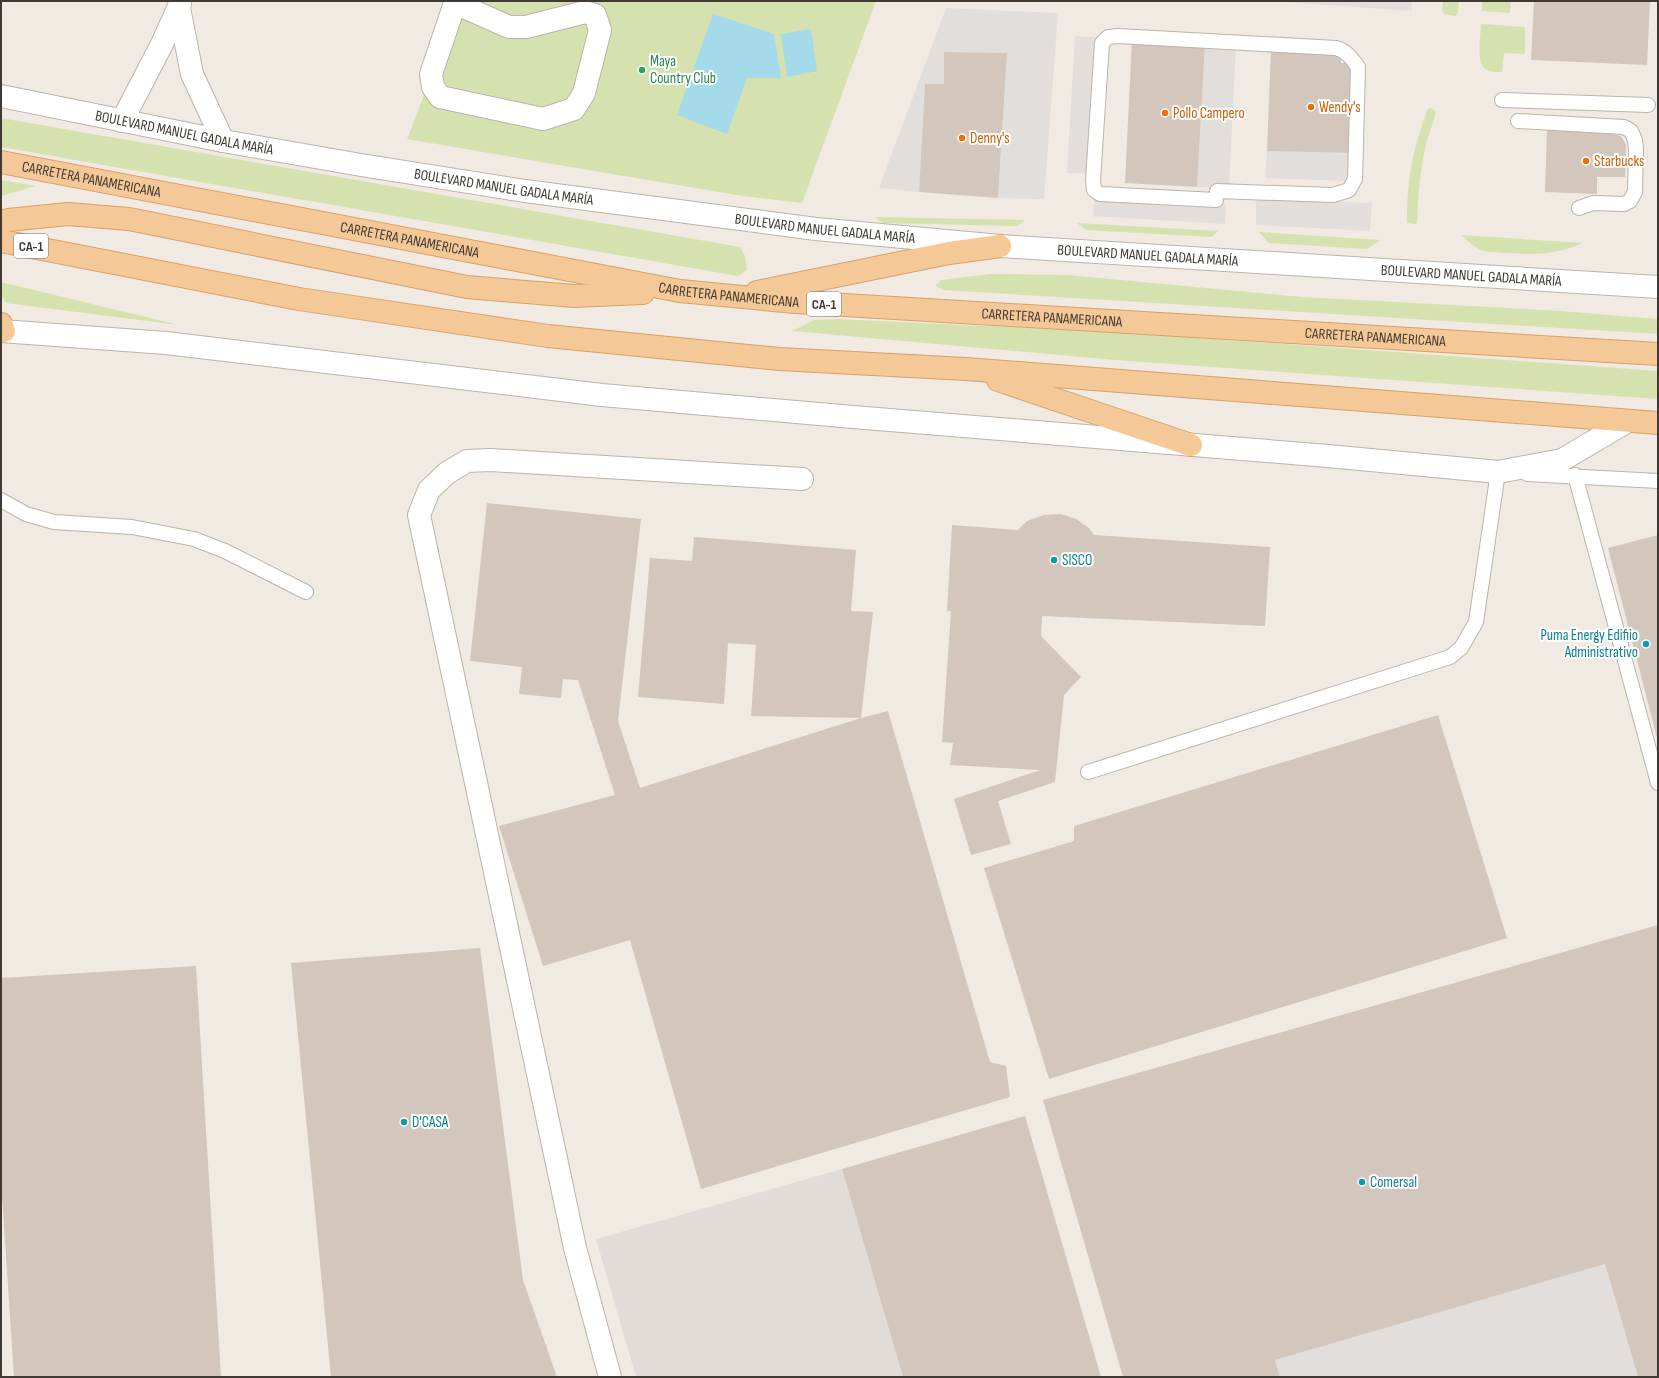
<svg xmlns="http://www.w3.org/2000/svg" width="1659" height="1378" font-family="'Sofia Sans Condensed',sans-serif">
  <rect width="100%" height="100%" fill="#f0eae3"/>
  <path fill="#e2dcd8" d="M 842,1169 L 903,1377 L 636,1377 L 596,1239 Z"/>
  <g fill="#d5e1af">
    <path d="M 461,1 L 876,1 L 802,203 L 742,196 L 407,139 Z"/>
    <path d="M 1443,1 L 1459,1 L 1458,11 L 1456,16 L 1444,14 L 1442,10 Z"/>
    <path d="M 1482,1 L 1511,1 L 1510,13 L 1482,11 Z"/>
    <path d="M 1481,24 L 1525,27 L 1525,54 L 1504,53 L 1502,72 C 1496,72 1488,72 1484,68 C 1476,60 1481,34 1481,24 Z"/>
    <path d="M 1430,108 L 1436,111 C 1434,122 1429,133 1426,144 C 1420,170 1418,196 1417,222 L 1416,224 L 1407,223 C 1407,181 1412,153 1426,114 L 1427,110 Z"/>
    <path d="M 1,118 L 740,247 L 745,256 L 747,270 L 738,276 L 1,147 Z"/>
    <path d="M 1,180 L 36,186 L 1,196 Z"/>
    <path d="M 874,217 L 1025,220 L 1018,226 L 883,223 Z"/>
    <path d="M 1077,223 L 1218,231 L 1212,237 L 1086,230 Z"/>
    <path d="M 1259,232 L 1381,240 L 1367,249 L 1269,243 Z"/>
    <path d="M 1461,235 L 1583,243 C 1554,255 1537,255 1506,253 C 1499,252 1491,253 1484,251 C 1475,248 1468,241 1461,235 Z"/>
    <path d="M 990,274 L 1068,275 L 1302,297 L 1561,311 L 1658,319 L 1658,334 L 943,290 L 935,286 L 941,280 Z"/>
    <path d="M 1,282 L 179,325 L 6,303 L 1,295 Z"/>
    <path d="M 837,319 L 1117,332 L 1658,371 L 1658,399 L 1115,360 L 792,331 L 814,320 Z"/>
  </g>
  <g fill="#e1dedc">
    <path d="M 1271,1 L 1411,1 L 1412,11 Z"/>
    <path d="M 946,8 L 1058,13 L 1044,199 L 998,198 L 1007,53 L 944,52 L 944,84 L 925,85 L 919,192 L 879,188 Z"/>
    <path d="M 1075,36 L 1102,38 L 1095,174 L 1067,173 Z"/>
    <path d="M 1205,43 L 1236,44 L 1229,188 L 1197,187 Z"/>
    <path d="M 1267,151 L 1351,153 L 1349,181 L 1265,178 Z"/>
    <path d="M 1095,195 L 1226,204 L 1225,224 L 1093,216 Z"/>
    <path d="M 1256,199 L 1372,203 L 1370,231 L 1256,225 Z"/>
    <path d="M 1605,1264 L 1638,1377 L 1280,1377 L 1275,1360 Z"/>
  </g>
  <g fill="#a4dae9">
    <path d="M 713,14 L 774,34 L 781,78 L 747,78 L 727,134 L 677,115 Z"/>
    <path d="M 811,29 L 817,71 L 787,77 L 781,34 Z"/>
  </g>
  <g fill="#d3c6bd">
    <path d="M 1534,1 L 1650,1 L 1647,65 L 1531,60 Z"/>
    <path d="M 1132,40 L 1205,43 L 1197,187 L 1125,183 Z"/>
    <path d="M 1271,48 L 1341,51 L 1341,63 L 1354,63 L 1351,153 L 1267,151 Z"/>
    <path d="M 944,52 L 1007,53 L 998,198 L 919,192 L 925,84 L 944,84 Z"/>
    <path d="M 1547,129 L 1604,131 L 1621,136 L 1626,145 L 1625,177 L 1597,177 L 1597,194 L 1545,192 Z"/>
    <path d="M 487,503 L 641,519 L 618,721 L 640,788 L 861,718 L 751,716 L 756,645 L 728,643 L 724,704 L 638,697 L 650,558 L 692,561 L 694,537 L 856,550 L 851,611 L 873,612 L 861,718 L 888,711 L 990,1062 L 1006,1066 L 1010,1097 L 701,1189 L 630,940 L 543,966 L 499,826 L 615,795 L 578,680 L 563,679 L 561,698 L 519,694 L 522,667 L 470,661 Z"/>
    <path d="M 1061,514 L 1076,519 L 1089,528 L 1094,535 L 1270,547 L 1265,626 L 1042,616 L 1041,636 L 1081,677 L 1064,695 L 1055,782 L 998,801 L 1011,844 L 971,855 L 954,799 L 1040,770 L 950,765 L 953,743 L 942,742 L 951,611 L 947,611 L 952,525 L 1018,530 L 1027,521 L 1044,515 Z"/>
    <path d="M 1658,535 L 1658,738 L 1657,738 L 1608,548 Z"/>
    <path d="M 1438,715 L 1507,938 L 1049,1079 L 984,868 L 1074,841 L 1074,826 Z"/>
    <path d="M 1658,925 L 1658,1377 L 1638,1377 L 1605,1264 L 1275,1360 L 1280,1377 L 1123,1377 L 1043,1100 Z"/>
    <path d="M 480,948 L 523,1280 L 557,1377 L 331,1377 L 291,963 Z"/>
    <path d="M 196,966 L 221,1377 L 14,1377 L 1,1180 L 1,978 Z"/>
    <path d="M 1025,1116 L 1101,1377 L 903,1377 L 842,1169 Z"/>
  </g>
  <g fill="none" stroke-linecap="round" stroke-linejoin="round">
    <defs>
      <g id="service">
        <path d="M 1502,100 L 1648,105"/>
        <path d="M 1518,121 L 1624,127 L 1631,131 L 1635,140 L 1636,149 L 1635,192 L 1630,201 L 1624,204 L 1593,203 L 1579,208"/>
        <path d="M 1216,200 L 1100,194 L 1094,190 L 1093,180 L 1102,43 L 1108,37 L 1118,36 L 1336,48 C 1347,51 1352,59 1358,67 L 1355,179 L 1349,190 L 1333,195 L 1217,191"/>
        <path d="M 1527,474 L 1658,481"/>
        <path d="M 1575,475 L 1658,783"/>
        <path d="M 1,500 L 26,514 L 54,522 L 132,527 L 194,539 L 225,551 L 306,592"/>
        <path d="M 1088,772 L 1450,657 L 1461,648 L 1476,622 L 1498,472 L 1506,473"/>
      </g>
      <g id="minor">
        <path d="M 455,3 L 509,27 L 526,27 L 585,12 L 595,15 L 600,30 L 584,93 L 574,109 L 543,119 L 440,97 L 433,87 L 431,74 L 455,3 L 456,1"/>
        <path d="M 179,8 L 192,74 L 223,141"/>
        <path d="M 122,121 L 162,44 L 180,4"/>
        <path d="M 610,1377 L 575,1248 L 419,515 L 429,490 L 447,473 L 467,461 L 490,460 L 802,479"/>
      </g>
      <g id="tertiary">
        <path id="s1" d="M 1,96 L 223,141 L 361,165 L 525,191 L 816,229 L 1000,246 L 1658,287"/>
        <path d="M 1,331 L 166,343 L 602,395 L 853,417 L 1328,456 L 1498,472 L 1562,460 L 1628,421"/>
      </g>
      <g id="primary">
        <path id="s2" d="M 1,162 L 680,291 L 795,302 L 1658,354"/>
        <path d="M 1,222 L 8,220 L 68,214 L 129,219 L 467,287 L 574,296 L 643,293"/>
        <path d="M 1,241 L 299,299 L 548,336 L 779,359 L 966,369 L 1658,423"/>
        <path d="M 757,292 L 949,253 L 1000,246"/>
        <path d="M 1,324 L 4,331"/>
        <path d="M 998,380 L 1191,445"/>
      </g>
    </defs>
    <use href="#service" stroke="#bdb3aa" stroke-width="16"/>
    <use href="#minor" stroke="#bdb3aa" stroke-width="24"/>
    <use href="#tertiary" stroke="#bdb3aa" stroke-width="24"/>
    <use href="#primary" stroke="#d8a169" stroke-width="24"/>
    <use href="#service" stroke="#fff" stroke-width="14"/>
    <use href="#minor" stroke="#fff" stroke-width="22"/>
    <use href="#tertiary" stroke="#fff" stroke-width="22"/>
    <use href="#primary" stroke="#f5c897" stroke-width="22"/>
  </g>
  <circle fill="#2e9e5b" stroke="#fff" stroke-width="1.5" cx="642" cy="70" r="4"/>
  <g fill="#e8710a" stroke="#fff" stroke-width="1.5">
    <circle cx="1311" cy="107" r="4"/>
    <circle cx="1165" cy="113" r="4"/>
    <circle cx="962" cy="138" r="4"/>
    <circle cx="1586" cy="161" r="4"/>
  </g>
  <g fill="#0f9aa8" stroke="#fff" stroke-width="1.5">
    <circle cx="1054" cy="560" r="4"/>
    <circle cx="1646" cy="644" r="4"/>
    <circle cx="404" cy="1122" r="4"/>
    <circle cx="1362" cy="1182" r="4"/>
  </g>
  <g text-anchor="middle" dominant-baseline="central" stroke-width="4" stroke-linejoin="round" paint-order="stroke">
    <g fill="#fff" stroke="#7a7571" stroke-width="1">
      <rect x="14" y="234" width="34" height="24" rx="3"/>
      <rect x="807" y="292" width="34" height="24" rx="3"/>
    </g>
    <g font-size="14" font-weight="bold" fill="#413a34">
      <text x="31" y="246">CA-1</text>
      <text x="824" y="304">CA-1</text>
    </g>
    <g font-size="15" fill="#27864d" stroke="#fff" text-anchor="start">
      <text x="650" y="61">Maya<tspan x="650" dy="17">Country Club</tspan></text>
    </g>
    <g font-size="15" fill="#c56008" stroke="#fff" text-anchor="start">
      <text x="1319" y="107">Wendy's</text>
      <text x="1173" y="113">Pollo Campero</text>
      <text x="970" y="138">Denny's</text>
      <text x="1594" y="161">Starbucks</text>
    </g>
    <g font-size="15" fill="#413a34" stroke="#fff">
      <text stroke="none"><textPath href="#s1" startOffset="187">BOULEVARD MANUEL GADALA MARÍA</textPath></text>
      <text stroke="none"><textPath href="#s2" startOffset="92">CARRETERA PANAMERICANA</textPath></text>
      <text stroke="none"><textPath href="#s1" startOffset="511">BOULEVARD MANUEL GADALA MARÍA</textPath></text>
      <text stroke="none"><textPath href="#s1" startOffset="835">BOULEVARD MANUEL GADALA MARÍA</textPath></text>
      <text stroke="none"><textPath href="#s2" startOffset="416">CARRETERA PANAMERICANA</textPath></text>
      <text stroke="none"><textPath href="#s1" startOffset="1159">BOULEVARD MANUEL GADALA MARÍA</textPath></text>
      <text stroke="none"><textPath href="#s1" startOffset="1483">BOULEVARD MANUEL GADALA MARÍA</textPath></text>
      <text stroke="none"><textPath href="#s2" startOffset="740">CARRETERA PANAMERICANA</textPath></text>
      <text stroke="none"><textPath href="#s2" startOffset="1064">CARRETERA PANAMERICANA</textPath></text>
      <text stroke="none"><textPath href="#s2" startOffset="1388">CARRETERA PANAMERICANA</textPath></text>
    </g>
    <g font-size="15" fill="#0d838f" stroke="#fff" text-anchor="start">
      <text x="1062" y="560">SISCO</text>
      <text x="1638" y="635" text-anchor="end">Puma Energy Edifiio<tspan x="1638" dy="17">Administrativo</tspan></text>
      <text x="412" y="1122">D'CASA</text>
      <text x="1370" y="1182">Comersal</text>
    </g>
  </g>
  <rect width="1659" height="1378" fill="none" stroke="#413a34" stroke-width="4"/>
</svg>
